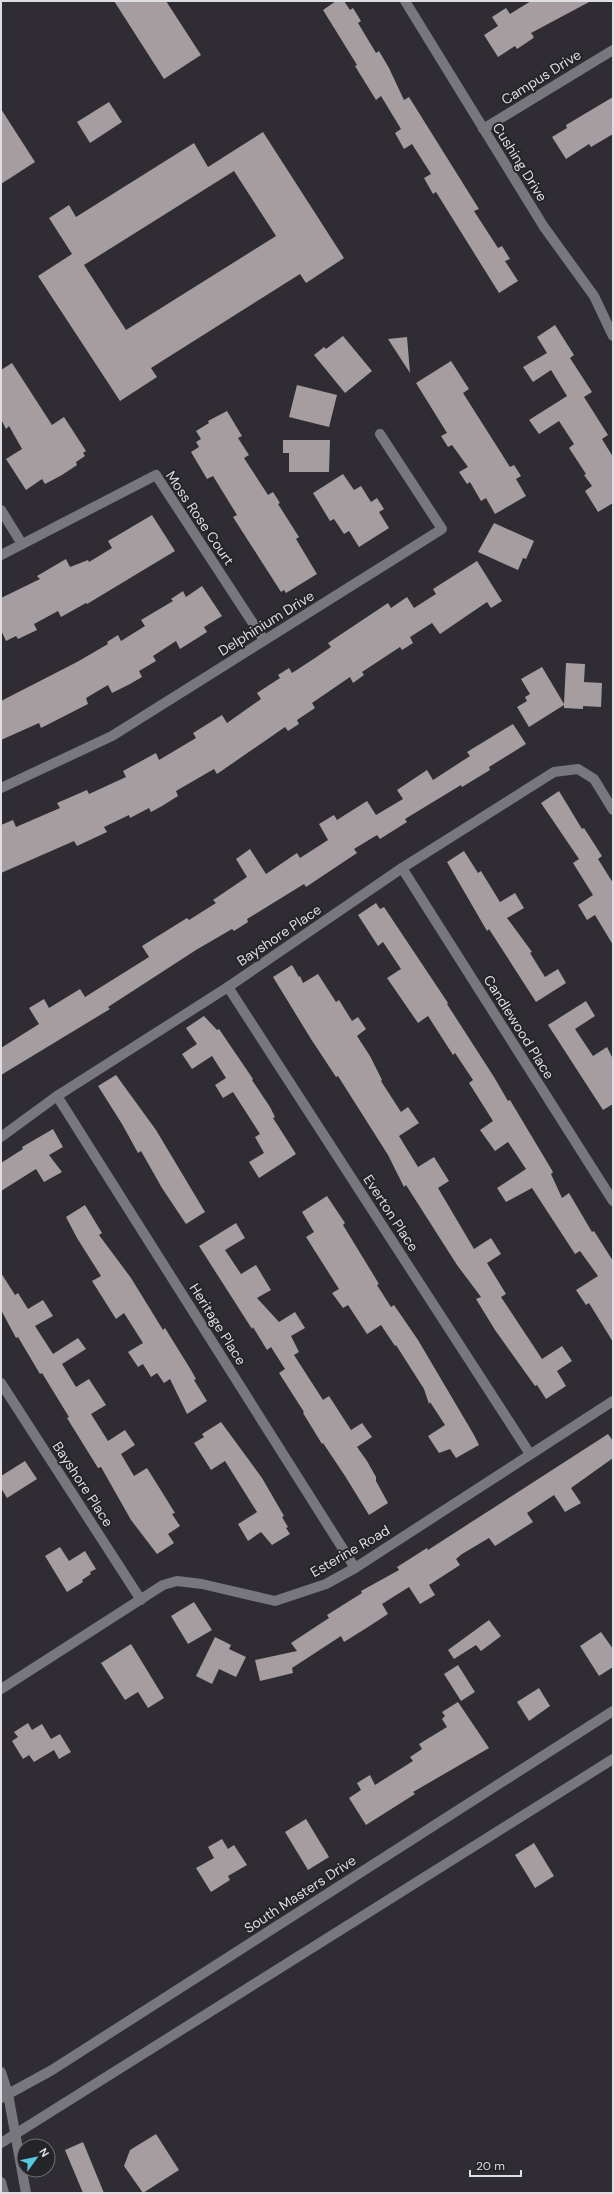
<svg xmlns="http://www.w3.org/2000/svg" width="614" height="2194" font-family="'DM Sans',sans-serif">
  <rect width="100%" height="100%" fill="#2f2d33"/>
  <g fill="#a59da0" fill-rule="evenodd">
    <path d="M 114,1 L 166,1 L 201,55 L 164,79 Z"/>
    <path d="M 336,1 L 344,1 L 350,10 L 353,8 L 361,21 L 358,23 L 376,53 L 379,51 L 389,68 L 404,100 L 409,97 L 479,209 L 474,211 L 498,248 L 502,246 L 510,259 L 505,261 L 518,281 L 499,293 L 436,192 L 433,194 L 424,178 L 431,174 L 412,144 L 404,149 L 395,133 L 401,129 L 381,96 L 376,100 L 355,66 L 357,65 L 323,10 Z"/>
    <path d="M 531,1 L 591,1 L 531,33 L 534,37 L 532,39 L 517,49 L 515,46 L 498,57 L 484,35 L 498,26 L 492,17 L 506,8 L 510,14 Z"/>
    <path d="M 613,97 L 613,134 L 591,147 L 589,144 L 566,159 L 552,137 L 567,128 L 566,125 Z"/>
    <path d="M 109,102 L 122,122 L 90,143 L 77,122 Z"/>
    <path d="M 1,109 L 35,162 L 1,184 Z"/>
    <path d="M 263,132 L 344,258 L 306,283 L 300,274 L 151,368 L 157,377 L 120,401 L 38,276 L 72,254 L 49,218 L 69,205 L 76,217 L 194,143 L 208,167 ZM 234,171 L 276,236 L 126,330 L 84,265 Z"/>
    <path d="M 555,325 L 574,355 L 570,358 L 592,392 L 584,397 L 608,435 L 602,439 L 613,457 L 613,503 L 598,512 L 585,491 L 592,486 L 584,475 L 586,474 L 569,448 L 574,444 L 559,421 L 539,434 L 529,420 L 567,396 L 551,370 L 533,382 L 523,367 L 547,353 L 537,337 Z"/>
    <path d="M 343,336 L 372,371 L 345,393 L 314,355 L 324,347 L 326,349 Z"/>
    <path d="M 407,337 L 410,373 L 388,339 Z"/>
    <path d="M 451,361 L 469,389 L 463,393 L 510,467 L 514,465 L 521,476 L 516,479 L 526,496 L 495,514 L 486,498 L 481,501 L 470,482 L 467,484 L 459,472 L 468,467 L 452,445 L 448,447 L 441,436 L 447,433 L 416,383 Z"/>
    <path d="M 12,363 L 52,425 L 64,417 L 86,451 L 83,453 L 85,456 L 76,462 L 77,465 L 62,475 L 45,484 L 42,479 L 26,490 L 6,459 L 22,449 L 9,426 L 6,429 L 1,419 L 1,370 Z"/>
    <path d="M 297,385 L 337,395 L 329,427 L 289,417 Z"/>
    <path d="M 227,411 L 242,436 L 238,438 L 249,455 L 244,458 L 268,495 L 273,492 L 280,503 L 278,504 L 299,537 L 296,539 L 317,574 L 286,593 L 284,590 L 281,592 L 240,528 L 233,517 L 237,515 L 213,476 L 207,479 L 191,452 L 199,447 L 196,442 L 201,439 L 196,431 L 209,423 L 208,421 Z"/>
    <path d="M 283,440 L 330,440 L 329,472 L 289,472 L 289,453 L 283,453 Z"/>
    <path d="M 343,474 L 354,490 L 361,486 L 371,502 L 377,498 L 384,509 L 379,512 L 389,528 L 359,547 L 349,531 L 344,534 L 334,519 L 330,521 L 313,493 Z"/>
    <path d="M 152,515 L 175,551 L 87,604 L 86,603 L 61,617 L 58,611 L 34,624 L 37,630 L 18,639 L 16,636 L 6,641 L 1,630 L 1,598 L 40,579 L 37,576 L 66,559 L 70,567 L 88,560 L 89,562 L 112,548 L 108,541 Z"/>
    <path d="M 494,523 L 534,541 L 526,559 L 523,558 L 518,570 L 478,552 Z"/>
    <path d="M 477,561 L 502,601 L 491,608 L 487,602 L 440,634 L 432,623 L 410,637 L 413,643 L 402,650 L 400,647 L 362,672 L 364,675 L 353,683 L 350,677 L 312,703 L 315,708 L 297,720 L 299,724 L 288,731 L 285,727 L 217,774 L 214,769 L 176,791 L 178,796 L 162,806 L 151,812 L 149,808 L 130,818 L 129,815 L 104,827 L 107,832 L 77,846 L 74,841 L 1,873 L 1,825 L 13,820 L 16,827 L 60,808 L 57,803 L 87,790 L 89,794 L 126,777 L 123,771 L 156,753 L 159,760 L 196,738 L 193,733 L 222,715 L 227,723 L 261,699 L 257,693 L 280,678 L 278,675 L 289,668 L 292,673 L 315,658 L 331,647 L 328,643 L 388,603 L 391,608 L 407,597 L 414,608 L 436,594 L 433,589 Z"/>
    <path d="M 202,586 L 222,616 L 204,627 L 207,632 L 180,649 L 176,641 L 153,656 L 156,661 L 139,671 L 142,677 L 130,684 L 112,693 L 108,685 L 86,698 L 88,704 L 41,728 L 39,723 L 1,740 L 1,701 L 77,662 L 108,644 L 107,642 L 118,635 L 121,641 L 145,626 L 141,620 L 173,601 L 171,599 L 183,591 L 186,597 Z"/>
    <path d="M 566,663 L 585,664 L 584,682 L 602,683 L 601,707 L 583,706 L 583,709 L 564,708 L 564,705 L 529,727 L 517,707 L 527,701 L 525,697 L 530,694 L 521,679 L 542,667 L 564,704 Z"/>
    <path d="M 513,724 L 526,744 L 489,767 L 490,770 L 462,787 L 461,785 L 405,819 L 407,822 L 380,839 L 377,835 L 354,849 L 357,853 L 306,887 L 304,884 L 247,919 L 248,922 L 234,931 L 232,929 L 196,950 L 108,1007 L 110,1009 L 1,1075 L 1,1048 L 39,1024 L 29,1008 L 44,999 L 49,1008 L 80,989 L 85,997 L 149,957 L 142,946 L 187,918 L 189,920 L 216,903 L 213,900 L 247,877 L 236,859 L 250,849 L 266,874 L 297,853 L 300,858 L 328,840 L 319,824 L 334,815 L 337,820 L 367,801 L 376,815 L 403,799 L 397,790 L 427,770 L 433,780 L 470,756 L 467,752 Z"/>
    <path d="M 559,791 L 582,829 L 584,828 L 602,856 L 598,859 L 613,883 L 613,945 L 595,915 L 587,920 L 578,905 L 593,895 L 573,863 L 579,859 L 541,803 Z"/>
    <path d="M 464,851 L 478,873 L 481,871 L 500,902 L 515,893 L 524,908 L 507,918 L 532,952 L 530,953 L 545,977 L 558,969 L 566,983 L 536,1002 L 489,929 L 487,931 L 447,862 Z"/>
    <path d="M 376,903 L 380,909 L 384,907 L 448,1003 L 447,1004 L 494,1077 L 508,1101 L 510,1100 L 553,1172 L 551,1174 L 562,1198 L 569,1193 L 592,1232 L 594,1231 L 613,1261 L 613,1342 L 589,1303 L 586,1305 L 576,1290 L 598,1276 L 580,1251 L 575,1254 L 532,1188 L 506,1202 L 497,1188 L 526,1169 L 508,1142 L 495,1151 L 480,1130 L 493,1121 L 469,1083 L 473,1080 L 455,1053 L 453,1055 L 428,1016 L 418,1023 L 387,978 L 401,969 L 383,942 L 378,946 L 358,915 Z"/>
    <path d="M 292,965 L 299,977 L 300,976 L 303,983 L 318,974 L 336,1002 L 339,1000 L 352,1021 L 358,1017 L 366,1029 L 357,1036 L 370,1056 L 382,1080 L 381,1081 L 401,1112 L 408,1107 L 419,1123 L 399,1136 L 418,1167 L 434,1157 L 449,1181 L 438,1188 L 474,1249 L 491,1238 L 501,1254 L 487,1263 L 506,1294 L 501,1297 L 542,1359 L 562,1346 L 572,1361 L 557,1371 L 566,1386 L 546,1399 L 537,1385 L 535,1386 L 495,1330 L 476,1299 L 481,1297 L 457,1265 L 406,1185 L 404,1187 L 388,1155 L 338,1076 L 336,1077 L 311,1039 L 273,977 Z"/>
    <path d="M 586,1001 L 595,1016 L 575,1029 L 593,1056 L 607,1047 L 613,1059 L 613,1104 L 603,1110 L 548,1025 Z"/>
    <path d="M 204,1016 L 217,1030 L 219,1029 L 253,1079 L 252,1080 L 270,1107 L 275,1117 L 273,1118 L 296,1154 L 259,1178 L 249,1162 L 264,1153 L 255,1137 L 260,1134 L 233,1092 L 223,1098 L 215,1085 L 226,1078 L 212,1056 L 192,1069 L 182,1054 L 197,1044 L 186,1028 Z"/>
    <path d="M 116,1075 L 156,1130 L 205,1212 L 186,1224 L 162,1188 L 141,1151 L 138,1153 L 122,1124 L 98,1086 Z"/>
    <path d="M 53,1129 L 63,1147 L 49,1155 L 62,1172 L 44,1182 L 36,1169 L 1,1191 L 1,1163 L 23,1149 L 22,1147 Z"/>
    <path d="M 327,1196 L 345,1223 L 343,1225 L 379,1284 L 377,1285 L 391,1307 L 394,1305 L 418,1340 L 474,1435 L 479,1445 L 456,1458 L 450,1449 L 439,1453 L 428,1436 L 445,1425 L 430,1402 L 429,1404 L 424,1389 L 396,1345 L 395,1346 L 381,1325 L 367,1334 L 348,1305 L 343,1308 L 332,1293 L 339,1289 L 306,1237 L 314,1232 L 302,1212 Z"/>
    <path d="M 85,1205 L 102,1233 L 99,1235 L 131,1278 L 163,1330 L 165,1328 L 191,1370 L 196,1379 L 194,1380 L 207,1401 L 187,1414 L 170,1379 L 164,1383 L 157,1373 L 151,1377 L 143,1364 L 138,1367 L 128,1352 L 143,1343 L 124,1313 L 116,1319 L 92,1281 L 101,1276 L 77,1238 L 66,1217 Z"/>
    <path d="M 236,1223 L 245,1238 L 225,1250 L 241,1274 L 256,1265 L 271,1290 L 257,1298 L 279,1322 L 295,1312 L 305,1328 L 291,1336 L 299,1352 L 294,1355 L 323,1400 L 329,1396 L 351,1430 L 362,1423 L 372,1437 L 357,1447 L 367,1461 L 376,1477 L 376,1481 L 388,1503 L 369,1515 L 345,1476 L 323,1443 L 322,1444 L 303,1413 L 304,1412 L 279,1373 L 285,1369 L 271,1347 L 267,1350 L 253,1327 L 252,1329 L 199,1246 Z"/>
    <path d="M 1,1273 L 15,1295 L 18,1293 L 28,1309 L 43,1300 L 53,1316 L 35,1326 L 53,1354 L 78,1338 L 86,1349 L 62,1364 L 76,1387 L 89,1379 L 106,1405 L 91,1414 L 108,1441 L 125,1430 L 135,1445 L 121,1454 L 134,1476 L 147,1468 L 175,1513 L 172,1514 L 180,1526 L 168,1534 L 174,1543 L 157,1554 L 131,1520 L 101,1467 L 98,1468 L 67,1418 L 69,1417 L 42,1373 L 40,1374 L 18,1337 L 16,1338 L 1,1310 Z"/>
    <path d="M 221,1422 L 262,1478 L 284,1516 L 282,1517 L 288,1527 L 286,1528 L 290,1534 L 272,1545 L 261,1532 L 248,1541 L 238,1524 L 257,1512 L 225,1461 L 211,1470 L 194,1443 L 204,1437 L 202,1434 Z"/>
    <path d="M 608,1434 L 613,1441 L 613,1458 L 571,1488 L 581,1503 L 565,1512 L 554,1495 L 527,1513 L 533,1522 L 495,1546 L 489,1538 L 462,1554 L 456,1559 L 460,1565 L 429,1585 L 435,1595 L 420,1604 L 409,1587 L 382,1604 L 388,1614 L 368,1627 L 344,1642 L 341,1636 L 292,1668 L 293,1673 L 260,1681 L 255,1660 L 297,1651 L 291,1643 L 329,1618 L 327,1615 L 362,1593 L 361,1591 L 399,1570 L 397,1567 L 427,1548 L 428,1550 Z"/>
    <path d="M 25,1461 L 37,1479 L 7,1498 L 1,1488 L 1,1476 Z"/>
    <path d="M 60,1547 L 69,1561 L 85,1551 L 96,1569 L 90,1572 L 91,1574 L 82,1580 L 83,1582 L 67,1592 L 45,1556 Z"/>
    <path d="M 194,1602 L 212,1630 L 188,1644 L 171,1616 Z"/>
    <path d="M 489,1620 L 501,1636 L 481,1651 L 476,1645 L 454,1659 L 448,1650 Z"/>
    <path d="M 601,1632 L 613,1649 L 613,1667 L 599,1676 L 580,1646 Z"/>
    <path d="M 215,1637 L 231,1645 L 229,1649 L 246,1657 L 236,1677 L 219,1669 L 212,1684 L 196,1676 Z"/>
    <path d="M 131,1644 L 164,1698 L 148,1708 L 138,1692 L 125,1700 L 101,1663 Z"/>
    <path d="M 458,1665 L 475,1692 L 461,1701 L 444,1674 Z"/>
    <path d="M 539,1688 L 550,1706 L 529,1721 L 517,1702 Z"/>
    <path d="M 458,1702 L 489,1748 L 413,1792 L 415,1794 L 366,1825 L 349,1798 L 361,1790 L 357,1783 L 370,1775 L 375,1785 L 413,1761 L 410,1757 L 422,1749 L 419,1744 L 447,1727 L 442,1719 L 445,1716 L 442,1712 Z"/>
    <path d="M 28,1723 L 32,1730 L 42,1724 L 51,1739 L 60,1734 L 71,1752 L 59,1759 L 54,1750 L 34,1762 L 29,1755 L 23,1759 L 12,1741 L 18,1737 L 14,1732 Z"/>
    <path d="M 306,1819 L 329,1857 L 308,1870 L 285,1832 Z"/>
    <path d="M 222,1839 L 228,1849 L 234,1845 L 247,1865 L 228,1876 L 230,1880 L 211,1892 L 196,1868 L 214,1858 L 208,1847 Z"/>
    <path d="M 534,1843 L 554,1876 L 535,1888 L 515,1855 Z"/>
    <path d="M 156,2134 L 179,2170 L 143,2193 L 124,2166 L 130,2150 Z"/>
    <path d="M 83,2142 L 104,2193 L 83,2193 L 65,2150 Z"/>
  </g>
  <g fill="none" stroke-linecap="round" stroke-linejoin="round">
    <g stroke="#78777d" stroke-width="10">
      <path d="M 405,1 L 544,227 L 594,296 L 613,336"/>
      <path d="M 483,129 L 613,50"/>
      <path d="M 1,510 L 22,544"/>
      <path d="M 1,555 L 156,475 L 264,640"/>
      <path d="M 1,788 L 112,736 L 442,529 L 380,434"/>
      <path d="M 402,868 L 613,1201"/>
      <path d="M 228,987 L 530,1454"/>
      <path d="M 57,1096 L 355,1568"/>
      <path d="M 1,1137 L 57,1096 L 228,987 L 402,868 L 554,772 L 578,769 L 594,779 L 613,810"/>
      <path d="M 1,1383 L 141,1600"/>
      <path d="M 1,1689 L 163,1585 L 177,1581 L 202,1584 L 275,1601 L 326,1584 L 355,1568 L 613,1401"/>
    </g>
    <g stroke="#78777d" stroke-width="10">
      <path d="M 1,2072 L 8,2094 L 26,2193"/>
      <path d="M 1,2098 L 52,2070 L 613,1711"/>
      <path d="M 1,2143 L 613,1759"/>
      <path d="M 1,2182 L 4,2193"/>
    </g>
  </g>
  <g text-anchor="middle" dominant-baseline="central" stroke-width="4" stroke-linejoin="round" paint-order="stroke">
    <g font-size="14" fill="#dfdee2" stroke="#252429">
      <text transform="translate(541 77) rotate(-32)">Campus Drive</text>
      <text transform="translate(520 162) rotate(58)">Cushing Drive</text>
      <text transform="translate(200 518) rotate(56)">Moss Rose Court</text>
      <text transform="translate(266 623) rotate(-32)">Delphinium Drive</text>
      <text transform="translate(279 935) rotate(-34)">Bayshore Place</text>
      <text transform="translate(519 1027) rotate(58)">Candlewood Place</text>
      <text transform="translate(391 1213) rotate(57)">Everton Place</text>
      <text transform="translate(218 1324) rotate(58)">Heritage Place</text>
      <text transform="translate(83 1484) rotate(57)">Bayshore Place</text>
      <text transform="translate(350 1551) rotate(-30)">Esterine Road</text>
      <text transform="translate(300 1894) rotate(-33)">South Masters Drive</text>
    </g>
  </g>
  <rect width="614" height="2194" fill="none" stroke="#dfdee2" stroke-width="4"/>
  <g transform="translate(36 2158) rotate(57)"><circle r="19" fill="#252429" stroke="#6f6e73"/>
  <path d="M0-3L7 15L0 10L-7 15Z" fill="#55cadf"/>
  <text y="-6" font-size="11" font-weight="bold" text-anchor="middle" fill="#dfdee2">N</text>
  </g>
  <path d="M470 2170v6h51v-6" fill="none" stroke="#dfdee2" stroke-width="2"/>
  <text x="476" y="2170" font-size="12" fill="#dfdee2" stroke="#252429" stroke-width="3" paint-order="stroke">20 m</text>
</svg>
